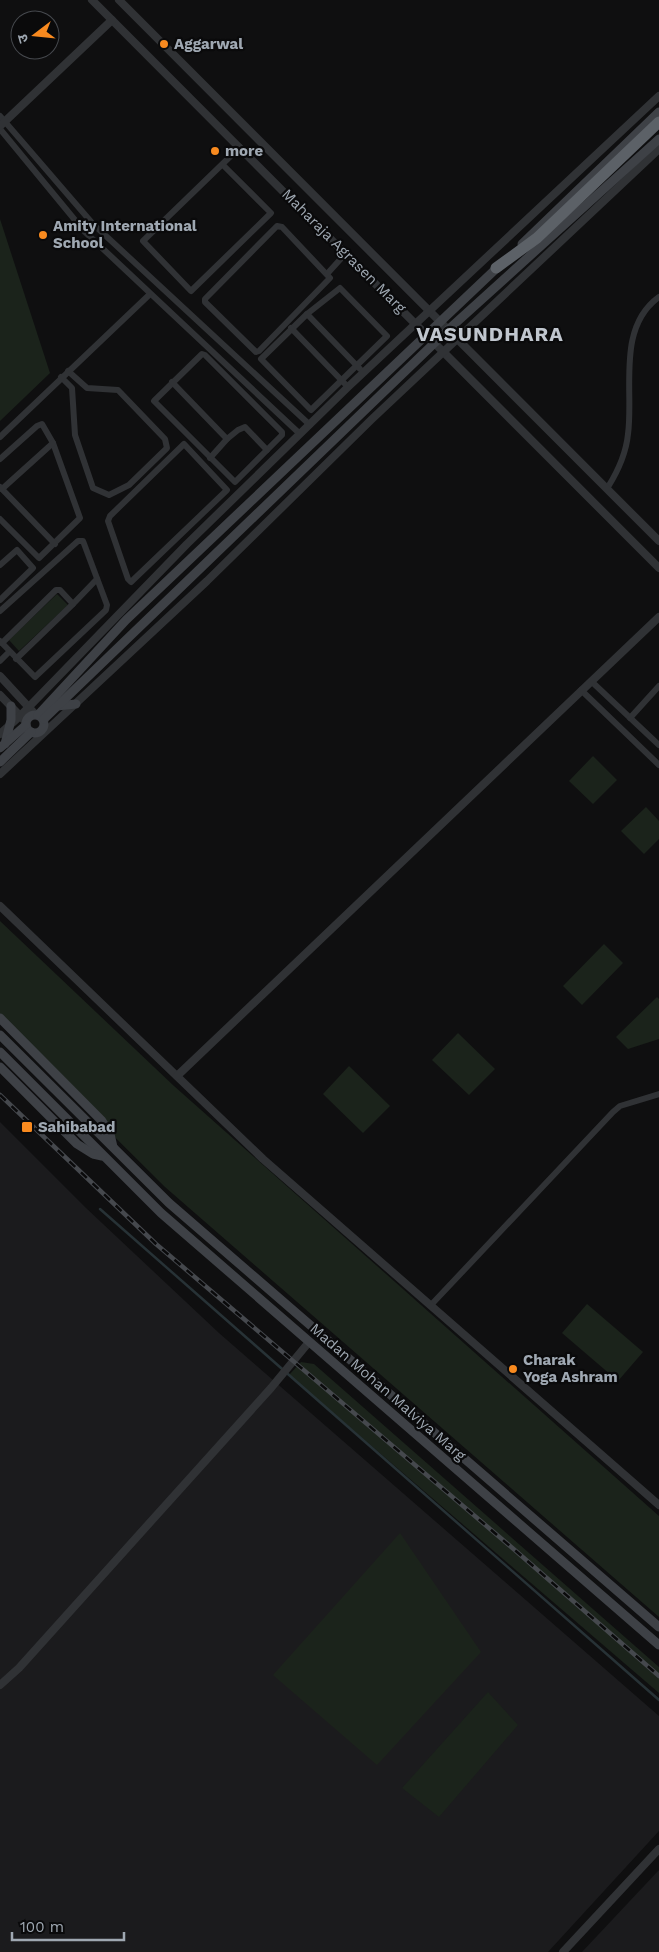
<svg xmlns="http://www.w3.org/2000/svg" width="659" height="1952" font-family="'Work Sans','Noto Sans Devanagari',sans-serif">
  <rect width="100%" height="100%" fill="#0f0f10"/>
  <g fill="#1b1b1d">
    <path d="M 0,1122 L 86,1208 L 219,1333 L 659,1716 L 659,1831 L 548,1952 L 0,1952 Z"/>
    <path d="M 659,1870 L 659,1952 L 582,1952 Z"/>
  </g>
  <g fill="#1b231b">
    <path d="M 0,219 L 50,373 L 0,421 Z"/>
    <path d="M 57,594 L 68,605 L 19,651 L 9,640 Z"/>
    <path d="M 593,756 L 617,780 L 593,804 L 569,781 Z"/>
    <path d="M 646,807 L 659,821 L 659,839 L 644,854 L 621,831 Z"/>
    <path d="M 0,921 L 174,1086 L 659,1516 L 659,1617 L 165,1187 L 0,1023 Z"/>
    <path d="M 604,944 L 623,963 L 582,1005 L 563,986 Z"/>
    <path d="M 657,997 L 659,999 L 659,1039 L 628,1049 L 616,1037 Z"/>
    <path d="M 458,1033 L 495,1069 L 469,1095 L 432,1060 Z"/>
    <path d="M 349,1066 L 390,1106 L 363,1133 L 323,1094 Z"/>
    <path d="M 587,1304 L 643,1352 L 618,1381 L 562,1333 Z"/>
    <path d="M 301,1362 L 314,1364 L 659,1667 L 659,1693 L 289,1375 Z"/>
    <path d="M 400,1533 L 481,1652 L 377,1765 L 273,1675 Z"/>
    <path d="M 488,1692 L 518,1725 L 439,1817 L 402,1788 Z"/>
  </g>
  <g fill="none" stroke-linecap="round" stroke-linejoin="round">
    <path stroke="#273236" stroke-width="2.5" d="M 100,1209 L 659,1700"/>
    <g stroke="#303235" stroke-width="6">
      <path d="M 0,116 L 93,224 L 310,425"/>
      <path d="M 0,129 L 84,231 L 300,434"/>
      <path d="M 223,165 L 271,213 L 191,291 L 143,241 L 240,147"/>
      <path d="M 277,226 L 282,227 L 330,278 L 259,351 L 256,352 L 205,302 L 205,299 Z"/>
      <path d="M 327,274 L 346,253"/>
      <path d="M 340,288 L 387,336 L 311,410 L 261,359 L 307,314 Z"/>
      <path d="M 307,314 L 360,369"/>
      <path d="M 291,328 L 348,387"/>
      <path d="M 202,354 L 205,355 L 282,432 L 282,435 L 235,482 L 154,401 Z"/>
      <path d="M 61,377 L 72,388 L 75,435 L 93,488 L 109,495 L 129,485 L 167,448 L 165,439 L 118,390 L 87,388 L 68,371"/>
      <path d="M 172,382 L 227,439 L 238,430 L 245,427 L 267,450"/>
      <path d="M 0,437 L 149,295"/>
      <path d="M 184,444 L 227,490 L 131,582 L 128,579 L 108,521 L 110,516 Z"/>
      <path d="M 210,458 L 227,439"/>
      <path d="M 0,459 L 37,426 L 42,424 L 53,443 L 80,518 L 39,558 L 0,519"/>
      <path d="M 0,487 L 55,544"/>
      <path d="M 608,487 C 618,471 626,454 628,434 C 634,391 616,328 659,297"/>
      <path d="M 2,489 L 53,443"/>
      <path d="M 0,565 L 17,550 L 33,568 L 0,600"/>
      <path d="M 73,604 L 97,579"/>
      <path d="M 0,611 L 78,541 L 83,541 L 107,605 L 106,610 L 35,677 L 0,641"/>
      <path d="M 2,643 L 56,590 L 60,590 L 73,604 L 16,659"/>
      <path d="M 0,661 L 9,652"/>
      <path d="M 591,681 L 659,745"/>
      <path d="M 581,690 L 659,765"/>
      <path d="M 630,718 L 659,686"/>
      <path d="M 431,1305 L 613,1112 L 620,1106 L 659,1094"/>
    </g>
    <g stroke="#303235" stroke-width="8">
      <path d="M 92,0 L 659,568"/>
      <path d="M 119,0 L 659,541"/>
      <path d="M 0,126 L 112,20"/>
      <path d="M 0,676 L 35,714"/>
      <path d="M 0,695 L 26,722"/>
      <path d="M 0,734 L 20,716 L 187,544 L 348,387 L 659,96"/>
      <path d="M 0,774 L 207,581 L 372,419 L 659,149"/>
      <path d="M 0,906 L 263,1159 L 659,1505"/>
      <path d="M 177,1076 L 659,617"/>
      <path d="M 0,1685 L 19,1668 L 271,1388 L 309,1342"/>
      <path d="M 563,1952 L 659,1849"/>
    </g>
    <g stroke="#3e4146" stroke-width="9">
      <path d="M 522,244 L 659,112"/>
      <path d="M 57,706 L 76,704"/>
      <circle cx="35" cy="724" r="9"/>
      <path d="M 38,715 L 126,620 L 500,265"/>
      <path d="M 44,719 L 449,329 L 659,139"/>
      <path d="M 5,744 L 11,720 L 11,706"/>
      <path d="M 0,748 L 26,725"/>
      <path d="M 0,762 L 31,732"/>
      <path d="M 0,1018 L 102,1121 L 110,1134 L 113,1147"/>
      <path d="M 0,1035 L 169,1203 L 659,1627"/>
      <path d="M 0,1052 L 161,1213 L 659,1645"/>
      <path d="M 0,1067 L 77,1144 L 93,1154 L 102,1156"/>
    </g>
    <path stroke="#5c6167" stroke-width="11" d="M 496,268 L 537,238 L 659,122"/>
    <defs>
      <path id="rail" d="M 0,1095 L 156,1244 L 517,1552 L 659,1676"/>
    </defs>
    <use href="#rail" stroke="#45484d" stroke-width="4.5"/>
    <use href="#rail" stroke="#0a0a0b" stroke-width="2.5" stroke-dasharray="8" stroke-linecap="butt"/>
  </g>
  <g fill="#f88a1f" stroke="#0a0a0b" stroke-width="2">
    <circle cx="164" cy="44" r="5"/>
    <circle cx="215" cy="151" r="5"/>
    <circle cx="43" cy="235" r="5"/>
    <rect x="21" y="1121" width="12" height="12" rx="2.5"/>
    <circle cx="513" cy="1369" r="5"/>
  </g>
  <g text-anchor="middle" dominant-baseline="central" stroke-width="4.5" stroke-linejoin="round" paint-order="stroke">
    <g font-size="15" font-weight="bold" fill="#9fa8b2" stroke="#0a0a0b" text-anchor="start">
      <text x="174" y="44">Aggarwal</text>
      <text x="225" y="151">more</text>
      <text x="53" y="226">Amity International<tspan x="53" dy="17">School</tspan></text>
      <text x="38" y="1127">Sahibabad</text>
      <text x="523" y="1360">Charak<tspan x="523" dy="17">Yoga Ashram</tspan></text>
    </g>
    <g font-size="15" fill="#9fa8b2" stroke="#0a0a0b">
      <text transform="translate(344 251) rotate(45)">Maharaja Agrasen Marg</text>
      <text transform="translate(388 1392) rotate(41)">Madan Mohan Malviya Marg</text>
    </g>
    <g font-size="20" font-weight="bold" letter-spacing="1" fill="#c0c6ce" stroke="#0a0a0b">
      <text x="490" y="334">VASUNDHARA</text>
    </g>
  </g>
  <g transform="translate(35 35) rotate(254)"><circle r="24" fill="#0a0a0b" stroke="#46494e"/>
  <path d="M0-4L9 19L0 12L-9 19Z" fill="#f88a1f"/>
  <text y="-8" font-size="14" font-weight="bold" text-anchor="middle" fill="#9fa8b2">उ</text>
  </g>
  <path d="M12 1932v8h112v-8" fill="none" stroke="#9fa8b2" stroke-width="2.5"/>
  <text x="20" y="1932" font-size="15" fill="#9fa8b2" stroke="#0a0a0b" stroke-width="4" paint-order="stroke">100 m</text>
</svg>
